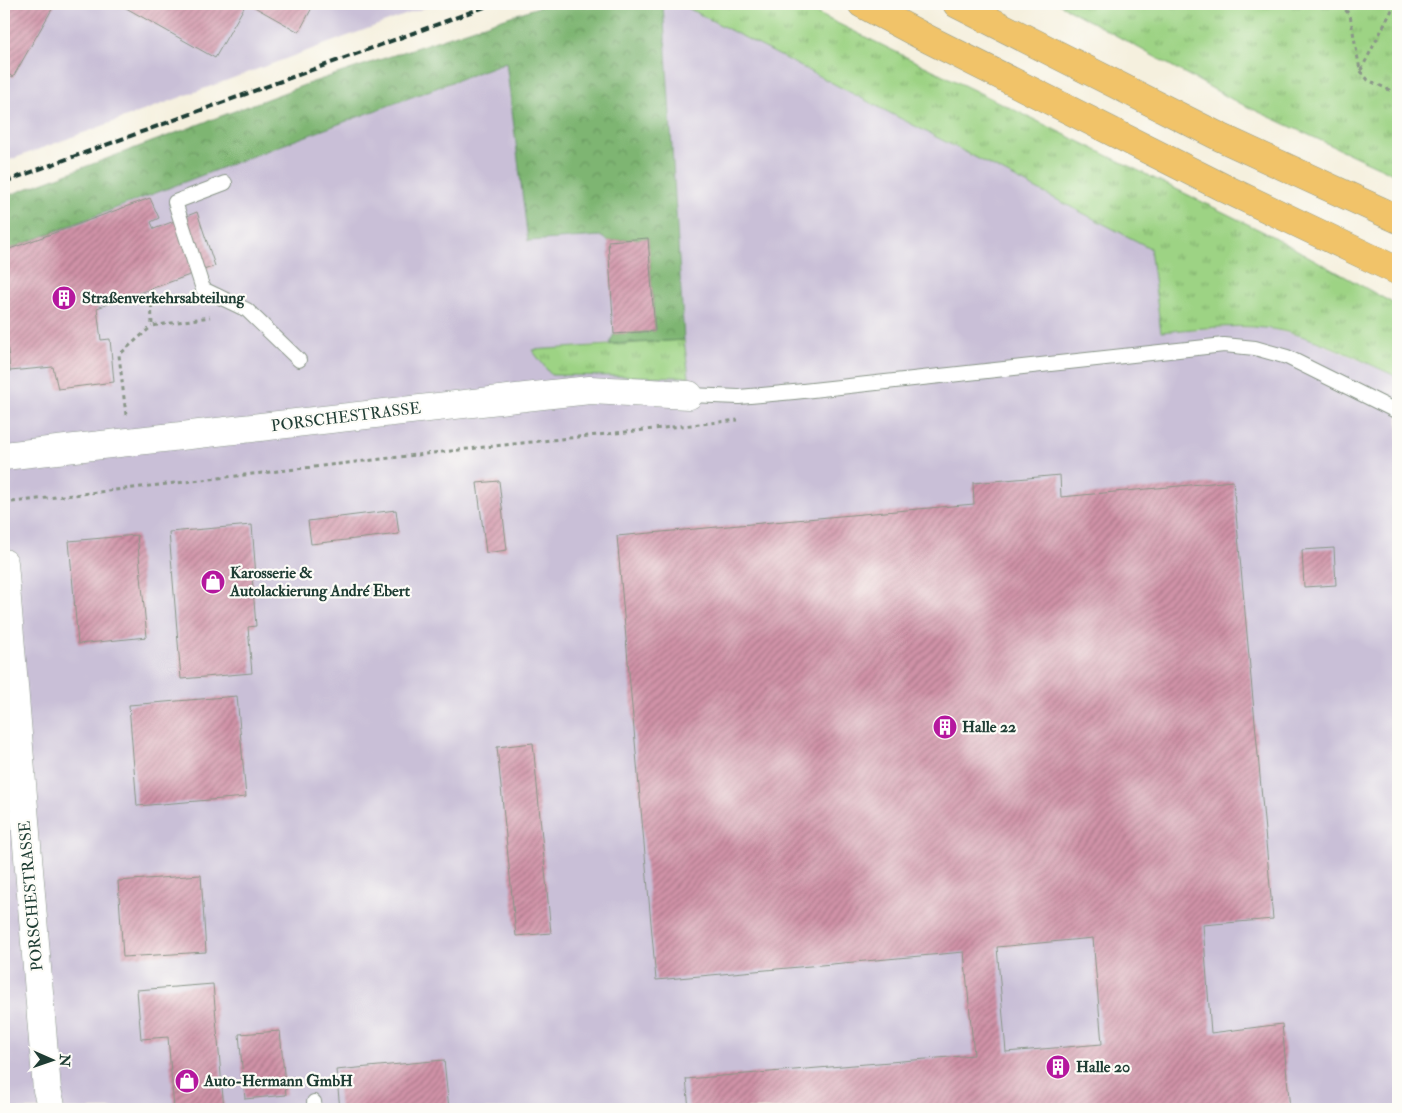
<svg xmlns="http://www.w3.org/2000/svg" width="1402" height="1113" font-family="'IM FELL Double Pica',serif">
  <defs>
    <pattern id="grass-tufts" width="24" height="20" patternUnits="userSpaceOnUse" patternTransform="scale(1.25)"><rect width="24" height="20" fill="#9dd384"/><path d="M3 7l-1-3M5 7V3M7 7l1-3M15 17l-1-3M17 17v-4M19 17l1-3" fill="none" stroke="#7fac6d"/></pattern>
    <pattern id="forest-crowns" width="20" height="18" patternUnits="userSpaceOnUse" patternTransform="scale(1.25)"><rect width="20" height="18" fill="#7eb572"/><path d="M2 6a3 3 0 1 1 6 0M12 15a3 3 0 1 1 6 0" fill="none" stroke="#67945e"/></pattern>
    <pattern id="building-hatch" width="6" height="6" patternUnits="userSpaceOnUse" patternTransform="scale(1.25)"><rect width="6" height="6" fill="#d092a7"/><path d="M-1 1l2-2M0 6l6-6M5 7l2-2" fill="none" stroke="#a87889"/></pattern>
  </defs>
  <rect width="100%" height="100%" fill="#fdfcf7"/>
  <filter id="ink" filterUnits="userSpaceOnUse"><feTurbulence type="fractalNoise" baseFrequency=".02" numOctaves="2"/><feDisplacementMap in="SourceGraphic" scale="10" xChannelSelector="R" yChannelSelector="G"/><feConvolveMatrix kernelMatrix="1 2 1 2 8 2 1 2 1" color-interpolation-filters="sRGB"/></filter>
  <filter id="wash" filterUnits="userSpaceOnUse"><feTurbulence type="fractalNoise" baseFrequency=".0096" numOctaves="4" result="noise"/><feDisplacementMap in="SourceGraphic" scale="20" xChannelSelector="R" yChannelSelector="G"/><feGaussianBlur stdDeviation="1.12" result="paint"/><feColorMatrix in="noise" values="0 0 0 0 0 0 0 0 0 0 0 0 0 0 0 0 0 1.4 0 .05"/><feComposite in="paint" operator="in"/></filter>
  <g filter="url(#wash)">
    <rect width="100%" height="100%" fill="#f5f0de"/>
    <g fill="#c9bfd7">
      <path d="M 4,4 L 435,4 L 4,162 Z"/>
      <path d="M 663,4 L 680,4 L 1151,248 L 1161,332 L 1230,327 L 1265,328 L 1308,338 L 1398,377 L 1398,1109 L 4,1109 L 4,251 L 247,158 L 506,62 L 528,241 L 601,235 L 608,241 L 648,238 L 655,331 L 614,334 L 609,344 L 533,350 L 689,377 L 684,340 Z"/>
    </g>
    <g fill="url(#grass-tufts)" stroke="#5e885c">
      <path d="M 680,4 L 798,4 L 1272,236 L 1398,306 L 1398,377 C 1355,358 1312,334 1265,328 C 1231,324 1195,329 1161,332 L 1150,248 Z"/>
      <path d="M 1059,4 L 1398,4 L 1398,49 L 1394,58 L 1398,60 L 1398,176 L 1235,101 Z"/>
      <path d="M 684,340 L 689,377 L 551,375 L 532,350 Z"/>
    </g>
    <path fill="url(#forest-crowns)" stroke="#4e7953" d="M 547,4 L 663,4 L 684,340 L 609,344 L 614,334 L 655,331 L 648,238 L 608,241 L 600,236 L 528,241 L 506,62 L 247,158 L 4,251 L 4,197 L 307,84 Z"/>
    <g id="blocks">
      <g fill="url(#building-hatch)" fill-rule="evenodd">
        <path d="M 4,4 L 55,4 L 13,77 L 4,72 Z"/>
        <path d="M 119,4 L 246,4 L 215,58 Z"/>
        <path d="M 249,4 L 314,4 L 299,32 Z"/>
        <path d="M 150,198 L 159,218 L 151,222 L 154,229 L 197,212 L 215,266 L 97,308 L 101,340 L 110,339 L 114,382 L 58,389 L 53,367 L 10,371 L 4,310 L 4,251 Z"/>
        <path d="M 648,238 L 655,331 L 614,334 L 608,241 Z"/>
        <path d="M 1060,475 L 1061,497 L 1233,481 L 1273,919 L 1203,925 L 1211,1033 L 1282,1024 L 1290,1109 L 689,1109 L 686,1079 L 974,1055 L 964,952 L 656,980 L 617,536 L 974,504 L 973,483 ZM 1093,938 L 1102,1044 L 1006,1052 L 997,947 Z"/>
        <path d="M 499,481 L 507,550 L 486,553 L 477,483 Z"/>
        <path d="M 396,510 L 399,534 L 311,544 L 308,521 Z"/>
        <path d="M 252,525 L 256,576 L 252,576 L 256,626 L 248,627 L 252,673 L 181,679 L 169,532 Z"/>
        <path d="M 137,535 L 147,637 L 78,644 L 69,541 Z"/>
        <path d="M 1334,548 L 1336,585 L 1304,587 L 1302,550 Z"/>
        <path d="M 237,696 L 246,797 L 137,806 L 129,705 Z"/>
        <path d="M 533,743 L 551,933 L 516,936 L 497,747 Z"/>
        <path d="M 201,875 L 206,952 L 123,957 L 118,881 Z"/>
        <path d="M 213,984 L 224,1109 L 174,1109 L 168,1037 L 141,1039 L 137,990 Z"/>
        <path d="M 280,1031 L 286,1095 L 245,1099 L 239,1034 Z"/>
        <path d="M 444,1060 L 449,1109 L 340,1109 L 336,1070 Z"/>
      </g>
    </g>
  </g>
  <g filter="url(#ink)">
    <use href="#blocks" fill-opacity="0" stroke="#8a9689" stroke-width="1"/>
    <g fill="none" stroke-linecap="round" stroke-linejoin="round">
      <defs>
        <g id="service">
          <path d="M 225,183 L 175,202 L 203,289 L 247,310 L 299,360"/>
          <path d="M 689,395 L 739,397 L 794,392 L 1224,345 L 1255,348 L 1287,357 L 1398,412"/>
          <path d="M 314,1102 L 315,1109"/>
        </g>
        <g id="minor">
          <path d="M 4,456 L 552,394 L 590,390 L 689,395"/>
          <path d="M 4,563 L 47,1090 L 52,1109"/>
        </g>
        <g id="motorway">
          <path d="M 862,4 L 928,39 L 1222,187 L 1398,271"/>
          <path d="M 957,4 L 1220,137 L 1398,219"/>
        </g>
      </defs>
      <use href="#service" stroke="#8a9689" stroke-width="16"/>
      <use href="#minor" stroke="#8a9689" stroke-width="29"/>
      <use href="#motorway" stroke="#8a9689" stroke-width="29"/>
      <g stroke="#8a9689" stroke-width="3" stroke-dasharray="4 4" stroke-linecap="butt">
        <path d="M 1340,4 L 1350,15 L 1360,70 L 1368,80 L 1398,94"/>
        <path d="M 1361,70 L 1395,4"/>
        <path d="M 151,288 L 152,326 L 210,317"/>
        <path d="M 126,415 L 119,355 L 152,326"/>
        <path d="M 4,503 L 485,447 L 738,420"/>
      </g>
      <use href="#service" stroke="#fff" stroke-width="14"/>
      <use href="#minor" stroke="#fff" stroke-width="28"/>
      <use href="#motorway" stroke="#f1c369" stroke-width="28"/>
      <path stroke="#1f3d34" stroke-width="4" stroke-dasharray="8 4" stroke-linecap="butt" d="M 4,182 L 493,4"/>
    </g>
  </g>
  <defs>
    <symbol id="building-disc" viewBox="-11 -11 22 22"><circle r="9.5" fill="#b5179e" stroke="#fdfcf7"/><path d="M-4-6H4V6H1V3H-1V6H-4ZM-2.5-4.3h1.7v1.8h-1.7ZM.8-4.3h1.7v1.8H.8ZM-2.5-1h1.7V.8h-1.7ZM.8-1h1.7V.8H.8Z" fill="#fff"/></symbol>
    <symbol id="shop-disc" viewBox="-11 -11 22 22"><circle r="9.5" fill="#b5179e" stroke="#fdfcf7"/><path d="M-5-2.5h2.3a2.7 3.5 0 0 1 5.4 0H5L5.5 6h-11ZM-1.5-2.5h3a1.5 2.3 0 0 0-3 0Z" fill="#fff"/></symbol>
  </defs>
  <g fill-rule="evenodd">
    <use href="#building-disc" x="50" y="284" width="28" height="28"/>
    <use href="#shop-disc" x="199" y="568" width="28" height="28"/>
    <use href="#building-disc" x="931" y="713" width="28" height="28"/>
    <use href="#building-disc" x="1044" y="1053" width="28" height="28"/>
    <use href="#shop-disc" x="173" y="1067" width="28" height="28"/>
  </g>
  <g text-anchor="middle" dominant-baseline="central" stroke-width="4.5" stroke-linejoin="round" paint-order="stroke">
    <g font-size="16" font-weight="bold" fill="#1f3d34" stroke="#fdfcf7" text-anchor="start">
      <text x="82" y="298">Straßenverkehrsabteilung</text>
      <text x="230" y="573">Karosserie &amp;<tspan x="230" dy="18">Autolackierung André Ebert</tspan></text>
      <text x="962" y="727">Halle 22</text>
      <text x="1076" y="1067">Halle 20</text>
      <text x="204" y="1081">Auto-Hermann GmbH</text>
    </g>
    <g font-size="16" fill="#1f3d34" stroke="#fdfcf7">
      <text transform="translate(346 417) rotate(-7)">PORSCHESTRASSE</text>
      <text transform="translate(31 896) rotate(-95)">PORSCHESTRASSE</text>
    </g>
  </g>
  <rect width="1402" height="1113" fill="none" stroke="#fdfcf7" stroke-width="20"/>
  <g transform="translate(52 1060) rotate(92)" stroke="#fdfcf7" stroke-width="4" paint-order="stroke">
  <path d="M0-4L9 19L0 12L-9 19Z" fill="#1f3d34"/>
  <text y="-8" font-size="14" font-weight="bold" text-anchor="middle" fill="#1f3d34">N</text>
  </g>
</svg>
